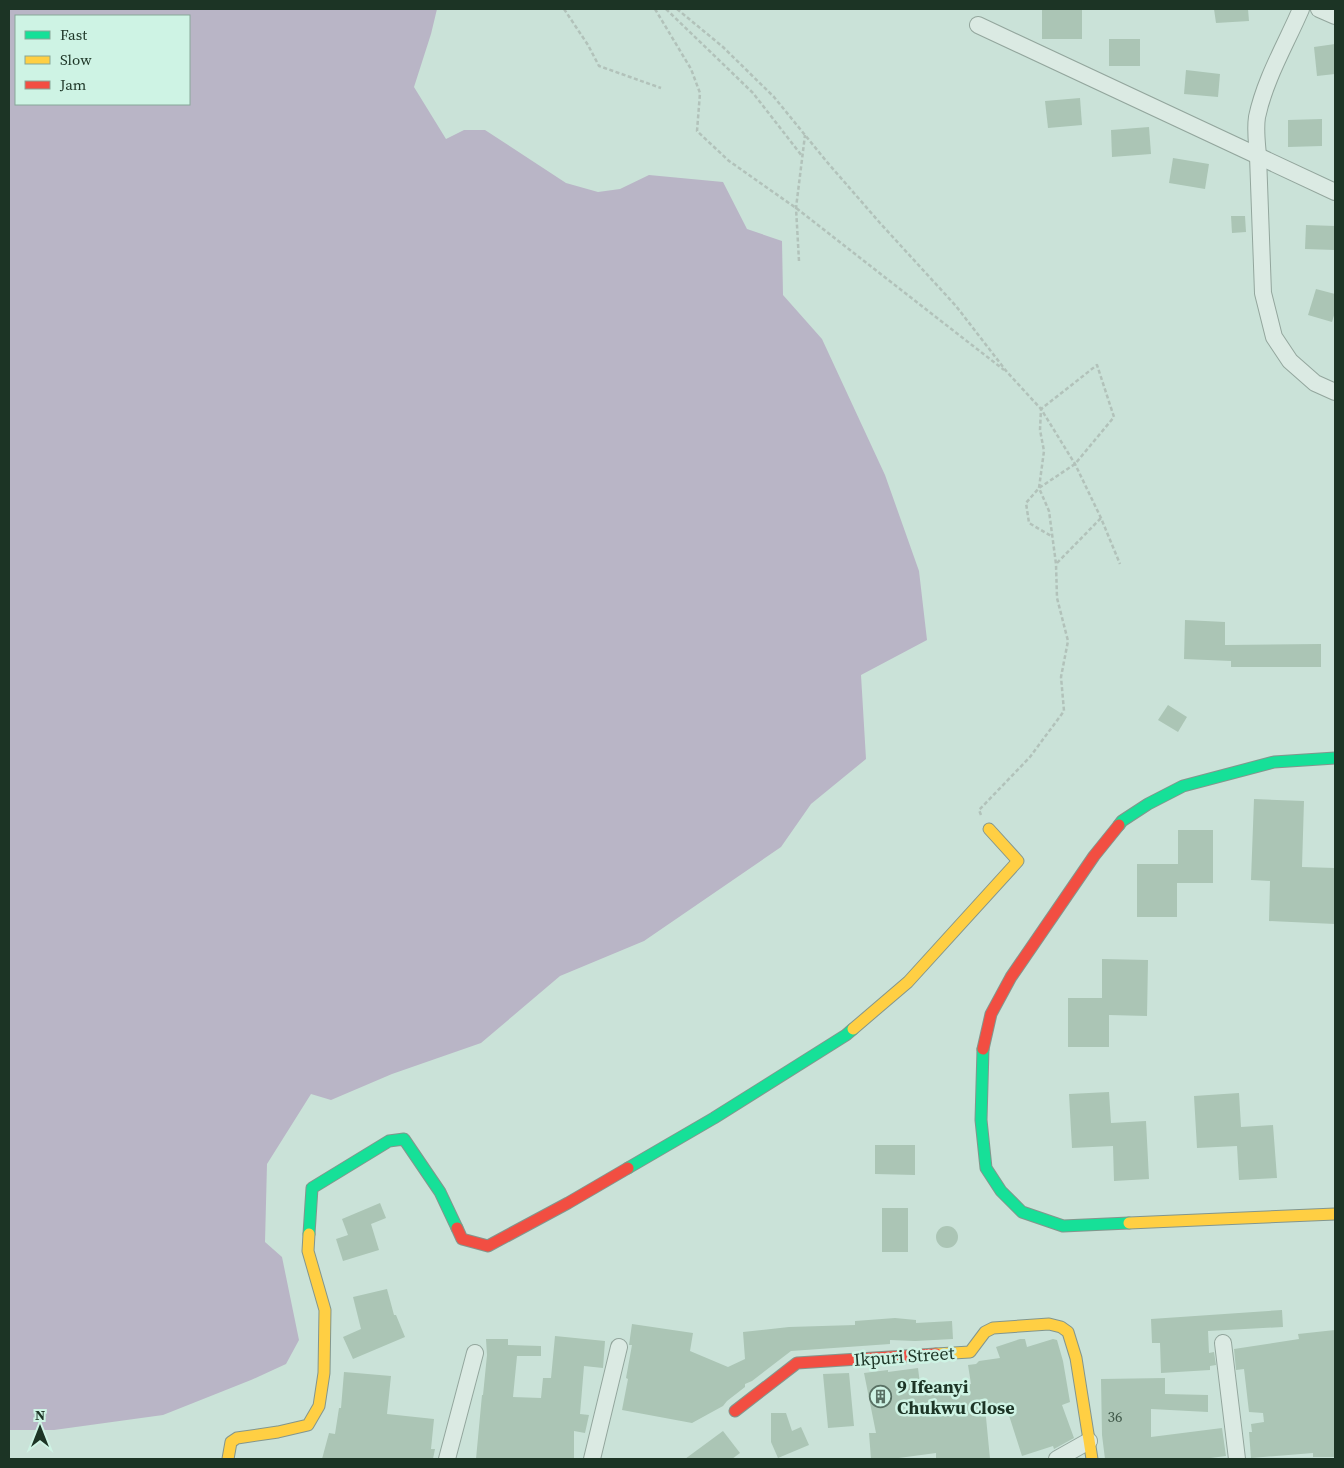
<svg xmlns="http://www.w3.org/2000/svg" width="1344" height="1468" font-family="'Source Serif 4',serif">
  <rect width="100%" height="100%" fill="#cae2d8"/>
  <path fill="#b9b5c6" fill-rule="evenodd" d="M 9,9 L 437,9 L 431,34 L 414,87 L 446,139 L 464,130 L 485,130 L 566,183 L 598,192 L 620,189 L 649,175 L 723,182 L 747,229 L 782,241 L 783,295 L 822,339 L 885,475 L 919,571 L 927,640 L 861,675 L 866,759 L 811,804 L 781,847 L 644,941 L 560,976 L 481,1043 L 392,1074 L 331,1100 L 311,1094 L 267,1164 L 265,1242 L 282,1257 L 299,1340 L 286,1364 L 251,1380 L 163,1415 L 54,1430 L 9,1430 ZM 16,16 L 189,16 L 189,104 L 16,104 Z"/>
  <g fill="#abc5b5">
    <rect x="1042" y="9" width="40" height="30"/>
    <path d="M 1214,9 L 1248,9 L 1249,21 L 1216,23 Z"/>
    <rect x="1109" y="39" width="31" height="27"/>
    <path d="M 1335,44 L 1335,74 L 1317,76 L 1314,47 Z"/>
    <path d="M 1186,70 L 1220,74 L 1218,97 L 1184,94 Z"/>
    <path d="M 1080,98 L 1082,125 L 1048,128 L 1045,101 Z"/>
    <path d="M 1322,119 L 1322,146 L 1288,147 L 1288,120 Z"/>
    <path d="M 1149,127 L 1151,154 L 1112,157 L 1111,130 Z"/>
    <path d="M 1173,158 L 1209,164 L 1205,189 L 1169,183 Z"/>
    <path d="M 1231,216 L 1245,216 L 1246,232 L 1232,233 Z"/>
    <path d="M 1306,225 L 1335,226 L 1335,250 L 1305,249 Z"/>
    <path d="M 1316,289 L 1335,294 L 1335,312 L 1332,322 L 1308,315 Z"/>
    <path d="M 1185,620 L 1225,622 L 1225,645 L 1321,644 L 1321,667 L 1231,667 L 1231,661 L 1184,659 Z"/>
    <path d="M 1168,705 L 1187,717 L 1178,732 L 1158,720 Z"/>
    <path d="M 1254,799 L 1304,801 L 1302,867 L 1335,868 L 1335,924 L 1269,921 L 1270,881 L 1251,880 Z"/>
    <path d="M 1178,830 L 1213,830 L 1213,883 L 1177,883 L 1177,917 L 1137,917 L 1137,864 L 1178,864 Z"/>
    <path d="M 1102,959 L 1148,960 L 1147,1016 L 1109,1015 L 1109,1047 L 1068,1047 L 1068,998 L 1102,998 Z"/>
    <path d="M 1109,1092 L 1111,1123 L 1146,1121 L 1149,1179 L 1114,1181 L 1113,1146 L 1072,1148 L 1069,1094 Z"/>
    <path d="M 1239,1093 L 1241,1127 L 1273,1125 L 1277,1178 L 1239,1180 L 1237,1146 L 1197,1148 L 1194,1096 Z"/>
    <path d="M 875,1145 L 915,1145 L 915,1175 L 875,1174 Z"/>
    <path d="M 380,1203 L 386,1218 L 371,1224 L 379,1250 L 343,1261 L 336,1239 L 348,1235 L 342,1219 Z"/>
    <rect x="882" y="1208" width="26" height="44"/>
    <circle cx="947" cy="1237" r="11"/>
    <path d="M 387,1289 L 394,1315 L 396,1315 L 405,1337 L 353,1359 L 343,1337 L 361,1329 L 353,1297 Z"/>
    <path d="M 1282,1310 L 1283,1327 L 1208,1331 L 1209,1353 L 1214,1352 L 1216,1365 L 1210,1366 L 1210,1370 L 1161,1373 L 1160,1343 L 1152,1343 L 1151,1319 Z"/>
    <path d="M 895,1318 L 916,1320 L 916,1323 L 952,1321 L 953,1339 L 915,1341 L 890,1340 L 890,1344 L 791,1351 L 752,1381 L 745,1384 L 745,1387 L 727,1401 L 723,1406 L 692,1423 L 622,1410 L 628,1379 L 626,1378 L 632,1345 L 629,1345 L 632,1324 L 693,1333 L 690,1351 L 728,1367 L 745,1359 L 743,1332 L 789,1327 L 855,1325 L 855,1321 Z"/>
    <path d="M 1335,1330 L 1335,1457 L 1313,1457 L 1313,1453 L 1251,1458 L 1249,1432 L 1252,1432 L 1251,1424 L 1264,1422 L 1263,1413 L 1249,1412 L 1244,1369 L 1236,1370 L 1234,1349 L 1299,1339 L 1298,1334 Z"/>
    <path d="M 555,1336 L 605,1341 L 603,1368 L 584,1366 L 580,1414 L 589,1415 L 585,1433 L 574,1431 L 574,1459 L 476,1459 L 482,1395 L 483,1395 L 487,1355 L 486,1339 L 508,1339 L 508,1345 L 541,1346 L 541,1356 L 517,1356 L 513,1397 L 541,1398 L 543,1378 L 551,1378 Z"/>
    <path d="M 1020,1339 L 1025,1339 L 1027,1347 L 1053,1339 L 1057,1340 L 1063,1361 L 1070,1402 L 1062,1405 L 1074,1438 L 1054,1449 L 1053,1446 L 1022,1456 L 1005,1403 L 985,1407 L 990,1459 L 936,1459 L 936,1453 L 891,1459 L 871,1459 L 869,1433 L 876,1433 L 864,1373 L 888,1370 L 888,1372 L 918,1368 L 921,1392 L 971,1384 L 968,1365 L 976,1364 L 979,1361 L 1000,1358 L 996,1347 Z"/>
    <path d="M 344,1372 L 391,1376 L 387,1414 L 434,1419 L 431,1449 L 435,1449 L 433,1459 L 322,1459 L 329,1433 L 335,1434 L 339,1408 L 341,1408 Z"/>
    <path d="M 849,1373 L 854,1426 L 828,1428 L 823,1374 Z"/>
    <path d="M 1165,1378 L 1165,1394 L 1208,1395 L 1208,1412 L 1151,1409 L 1151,1437 L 1222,1428 L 1226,1456 L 1203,1459 L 1105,1459 L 1102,1435 L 1101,1379 Z"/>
    <path d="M 771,1413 L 786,1413 L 792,1431 L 801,1427 L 809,1445 L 778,1458 L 771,1442 Z"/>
    <path d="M 723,1431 L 740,1453 L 732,1459 L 685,1459 Z"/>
  </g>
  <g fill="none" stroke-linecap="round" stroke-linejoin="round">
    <defs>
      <g id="street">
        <path d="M 1301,9 C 1286,44 1265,79 1257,117 C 1255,130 1257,143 1258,156 L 1263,293 L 1274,337 L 1290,361 L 1315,383 L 1335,392"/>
        <path d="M 1319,9 L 1335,16"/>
        <path d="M 978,25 L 1335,192"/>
        <path d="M 1223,1343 L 1237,1459"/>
        <path d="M 447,1459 L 475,1353"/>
        <path d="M 592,1459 L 619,1347"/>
        <path d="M 1057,1459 L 1089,1441"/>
      </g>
      <g id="fast">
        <path d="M 1119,825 L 1122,821 L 1148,804 L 1183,786 L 1274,762 L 1335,758"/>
        <path d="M 983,1049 L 981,1120 L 986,1168 L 1001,1191 L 1022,1212 L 1063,1226 L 1129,1223"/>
        <path d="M 628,1168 L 714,1118 L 846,1035 L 853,1029"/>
        <path d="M 309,1234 L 312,1188 L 389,1141 L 404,1139 L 440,1192 L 457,1228"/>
      </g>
      <g id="slow">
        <path d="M 853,1029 L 908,982 L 1018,861 L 989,829"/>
        <path d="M 1129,1223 L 1335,1214"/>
        <path d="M 936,1354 L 970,1352 L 985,1332 L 993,1328 L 1049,1324 L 1061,1327 L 1068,1332 L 1076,1358 L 1092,1459"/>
        <path d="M 228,1459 L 231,1442 L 237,1438 L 278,1432 L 308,1425 L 319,1406 L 324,1373 L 325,1310 L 308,1251 L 309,1234"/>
      </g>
      <g id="jam">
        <path d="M 983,1049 L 991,1014 L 1011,977 L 1094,856 L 1119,825"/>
        <path d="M 457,1228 L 462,1239 L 488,1246 L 568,1203 L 628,1168"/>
        <path d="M 735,1411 L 797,1363 L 936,1354"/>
      </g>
    </defs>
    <use href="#street" stroke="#93a69d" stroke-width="18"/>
    <use href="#fast" stroke="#83968d" stroke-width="13"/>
    <use href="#slow" stroke="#83968d" stroke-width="13"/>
    <use href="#jam" stroke="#83968d" stroke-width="13"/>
    <g stroke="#b2c2ba" stroke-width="2.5" stroke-dasharray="4 2.5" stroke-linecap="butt">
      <path d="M 564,9 L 588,45 L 599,66 L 661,88"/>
      <path d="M 655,9 L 691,69 L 700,93 L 697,131 L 729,161 L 796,208 L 1004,370"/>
      <path d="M 666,9 L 753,93 L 802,156"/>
      <path d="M 677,9 L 723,47 L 774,97 L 827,162 L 880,223 L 956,306 L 1007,372 L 1041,409 L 1075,464 L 1101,518 L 1120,564"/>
      <path d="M 799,261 L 796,208 L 805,135"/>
      <path d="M 1057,563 L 1101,518"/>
      <path d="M 981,815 L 979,810 L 1030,757 L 1064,711 L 1061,677 L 1068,641 L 1057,598 L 1056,564 L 1049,511 L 1039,488 L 1044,451 L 1040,430 L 1041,409 L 1097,365 L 1114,417 L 1075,464 L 1039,488 L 1026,503 L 1029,523 L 1053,537"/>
    </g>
    <use href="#street" stroke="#dbeae3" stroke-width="16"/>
    <use href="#fast" stroke="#16e098" stroke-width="11"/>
    <use href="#slow" stroke="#ffcf43" stroke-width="11"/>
    <use href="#jam" stroke="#f24e42" stroke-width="11"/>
  </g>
  <defs>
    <symbol id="building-ring" viewBox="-11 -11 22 22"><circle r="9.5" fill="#cef3e4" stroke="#597164" stroke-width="1.5"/><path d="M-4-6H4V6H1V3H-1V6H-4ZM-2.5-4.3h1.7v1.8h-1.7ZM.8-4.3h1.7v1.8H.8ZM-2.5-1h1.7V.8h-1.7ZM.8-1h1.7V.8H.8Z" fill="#597164"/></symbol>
  </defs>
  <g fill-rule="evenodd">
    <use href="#building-ring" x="868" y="1384" width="25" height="25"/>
  </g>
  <g text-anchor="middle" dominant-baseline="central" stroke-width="5" stroke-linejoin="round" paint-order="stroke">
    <g font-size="15" fill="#405849">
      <text x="1115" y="1416">36</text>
    </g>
    <g font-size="18" fill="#1c3425" stroke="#cef3e4">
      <text transform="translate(904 1356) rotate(-4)">Ikpuri Street</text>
    </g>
    <g font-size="18" font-weight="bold" fill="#1c3425" stroke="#cef3e4" text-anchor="start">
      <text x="897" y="1386">9 Ifeanyi<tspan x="897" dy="21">Chukwu Close</tspan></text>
    </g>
  </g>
  <rect width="1344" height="1468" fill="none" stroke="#1c3425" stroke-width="20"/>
  <rect x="15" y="15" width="175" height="90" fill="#cef3e4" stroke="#87a798"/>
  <rect x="25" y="31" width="25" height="8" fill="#16e098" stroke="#87a798"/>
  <text x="60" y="40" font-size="15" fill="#1c3425">Fast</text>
  <rect x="25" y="56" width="25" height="8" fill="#ffcf43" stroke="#87a798"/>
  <text x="60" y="65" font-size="15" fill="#1c3425">Slow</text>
  <rect x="25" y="81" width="25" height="8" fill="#f24e42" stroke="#87a798"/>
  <text x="60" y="90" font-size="15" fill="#1c3425">Jam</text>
  <g transform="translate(40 1428)" stroke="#cef3e4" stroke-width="4" paint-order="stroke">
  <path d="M0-4L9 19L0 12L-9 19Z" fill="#1c3425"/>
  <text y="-8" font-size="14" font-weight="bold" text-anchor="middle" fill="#1c3425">N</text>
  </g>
</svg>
